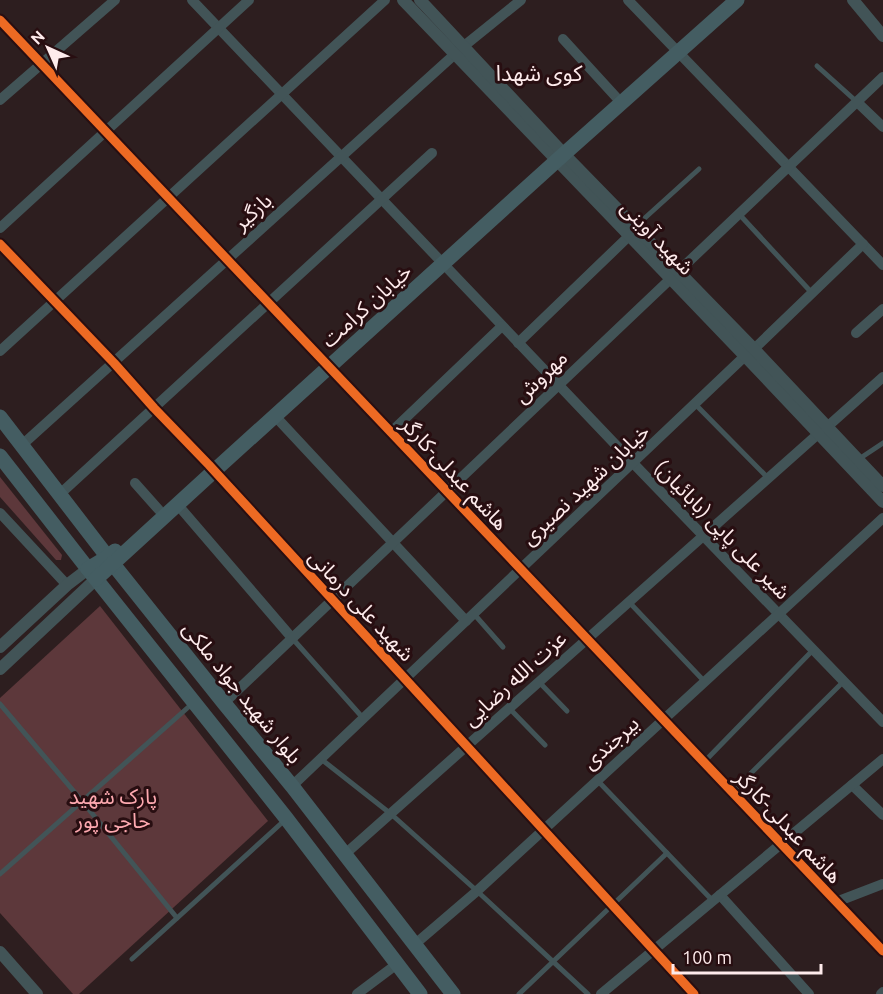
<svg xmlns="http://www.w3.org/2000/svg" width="883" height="994" font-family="Ubuntu,'Noto Sans Arabic',sans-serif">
  <rect width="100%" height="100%" fill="#2d1e1f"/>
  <g fill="#5d383b">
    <path d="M 0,477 L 62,555 L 61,560 L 56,560 L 0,497 Z"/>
    <path d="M 100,606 L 268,821 L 79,994 L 73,994 L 0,913 L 0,698 Z"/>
  </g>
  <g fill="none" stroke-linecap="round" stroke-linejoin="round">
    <g stroke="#425457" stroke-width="5">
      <path d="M 817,66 L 857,102"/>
      <path d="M 739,214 L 812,293"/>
      <path d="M 636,226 L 699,169"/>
      <path d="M 695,404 L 768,478"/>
      <path d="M 859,459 L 883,443"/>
      <path d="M 629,602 L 704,681"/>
      <path d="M 474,614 L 503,647"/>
      <path d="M 292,638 L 363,718"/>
      <path d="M 539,682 L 567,711"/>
      <path d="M 0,704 L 82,801 L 177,918"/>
      <path d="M 509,708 L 545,745"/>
      <path d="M 321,759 L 391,814 L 477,891 L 588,994"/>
      <path d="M 704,762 L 813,650"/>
      <path d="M 597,780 L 712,900"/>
      <path d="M 732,792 L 844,681"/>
      <path d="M 0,874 L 193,703"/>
      <path d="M 132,959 L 286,819"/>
      <path d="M 519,994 L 667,853"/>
    </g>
    <g stroke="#425457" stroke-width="10">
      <path d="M 192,0 L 633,463 L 883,722"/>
      <path d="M 628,0 L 883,265"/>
      <path d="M 0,20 L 883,951"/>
      <path d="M 563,39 L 616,97"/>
      <path d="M 464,46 L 521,0"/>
      <path d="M 0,100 L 115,0"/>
      <path d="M 857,102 L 883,127"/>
      <path d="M 0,228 L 249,0"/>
      <path d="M 0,244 L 114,363 L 154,408 L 209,465 L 694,994"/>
      <path d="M 856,333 L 883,309"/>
      <path d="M 518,343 L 629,236"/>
      <path d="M 754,349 L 863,244"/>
      <path d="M 0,351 L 385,0"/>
      <path d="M 275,416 L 466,621"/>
      <path d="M 827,427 L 883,377"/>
      <path d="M 391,432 L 502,326"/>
      <path d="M 22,445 L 455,54"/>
      <path d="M 135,483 L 159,510"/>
      <path d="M 60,494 L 432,153"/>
      <path d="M 177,504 L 292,638"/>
      <path d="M 0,513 L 67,585"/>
      <path d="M 224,703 L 883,77"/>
      <path d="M 852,785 L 883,815"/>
      <path d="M 292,786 L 745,356"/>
      <path d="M 344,855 L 818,434"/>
      <path d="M 720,895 L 809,994"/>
      <path d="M 836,902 L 883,884"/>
      <path d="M 414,945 L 477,891 L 883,518"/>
      <path d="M 357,994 L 397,964"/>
      <path d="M 601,994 L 883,759"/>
      <path d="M 881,994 L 883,992"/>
    </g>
    <g stroke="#425457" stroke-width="12">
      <path d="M 403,0 L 745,356 L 883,502"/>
      <path d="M 420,0 L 564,154 L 754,349 L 883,486"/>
      <path d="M 853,0 L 883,36"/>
      <path d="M 0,647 L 67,585 L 88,569"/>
      <path d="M 0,669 L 96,579"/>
      <path d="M 0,952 L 37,994"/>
    </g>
    <g stroke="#445d62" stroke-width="15">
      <path d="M 0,417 L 113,564 L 224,703 L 292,786 L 453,994"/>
      <path d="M 0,456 L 88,569 L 286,818 L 420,994"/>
      <path d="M 88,569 L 108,557 L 115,551"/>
      <path d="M 96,579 L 214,471 L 564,154 L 737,0"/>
    </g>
    <defs>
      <g id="cycleway">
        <path d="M 0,20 L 883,951"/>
        <path d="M 0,244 L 114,363 L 154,408 L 209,465 L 694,994"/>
      </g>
    </defs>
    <use href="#cycleway" stroke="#280e11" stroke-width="13"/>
    <use href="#cycleway" stroke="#ed6a23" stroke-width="9"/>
  </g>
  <g text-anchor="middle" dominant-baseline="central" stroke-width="6" stroke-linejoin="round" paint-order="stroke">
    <g font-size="21" fill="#feebec" stroke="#280e11">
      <text transform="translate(252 211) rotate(-42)">بازگیر</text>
      <text transform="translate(658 237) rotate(46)">شهید آوینی</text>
      <text transform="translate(366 305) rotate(-42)">خیابان کرامت</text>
      <text transform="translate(540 376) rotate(-44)">مهروش</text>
      <text transform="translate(455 473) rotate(47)">هاشم عبدلی-کارگر</text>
      <text transform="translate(585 484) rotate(-43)">خیابان شهید نصیری</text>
      <text transform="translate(723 529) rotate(46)">شیر علی پاپی (بابائیان)</text>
      <text transform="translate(362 605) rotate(47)">شهید علی درمانی</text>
      <text transform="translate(514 678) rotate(-42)">عزت الله رضایی</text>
      <text transform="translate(243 692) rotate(51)">بلوار شهید جواد ملکی</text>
      <text transform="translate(610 742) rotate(-42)">بیرجندی</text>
      <text transform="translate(789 826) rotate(47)">هاشم عبدلی-کارگر</text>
    </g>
    <g font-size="21" fill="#fea9b0" stroke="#280e11">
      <text x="113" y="796">پارک شهید<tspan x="113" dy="24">حاجی پور</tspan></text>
    </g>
    <g font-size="22" fill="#feebec" stroke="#280e11">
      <text x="539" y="72">کوی شهدا</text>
    </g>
  </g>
  <g transform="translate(48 48) rotate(315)" stroke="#280e11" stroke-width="4.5" paint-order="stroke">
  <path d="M0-4.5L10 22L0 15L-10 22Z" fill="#feebec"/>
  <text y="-9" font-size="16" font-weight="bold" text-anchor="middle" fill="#feebec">N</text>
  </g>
  <path d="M673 964v9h148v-9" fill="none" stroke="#feebec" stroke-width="3"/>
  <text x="682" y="964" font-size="18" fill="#feebec" stroke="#280e11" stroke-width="4.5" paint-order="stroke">100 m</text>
</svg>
